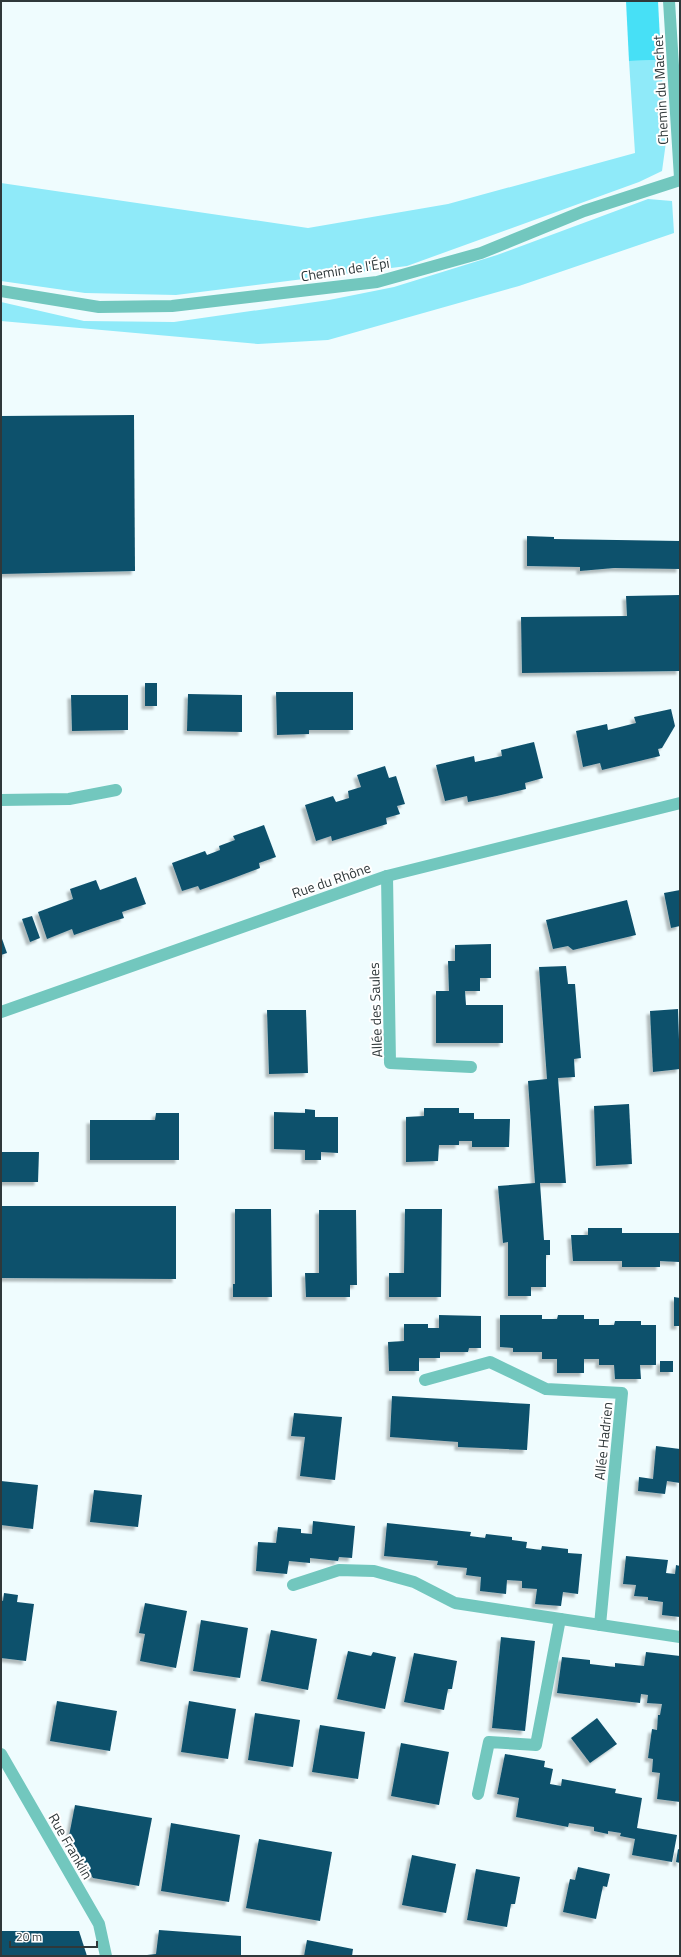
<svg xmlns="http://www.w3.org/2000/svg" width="681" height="1957" font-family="'Titillium Web',sans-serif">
  <defs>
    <filter id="shadow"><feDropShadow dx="-3.5" dy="3.5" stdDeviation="1" flood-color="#0004"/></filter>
  </defs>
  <rect width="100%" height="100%" fill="#effcfe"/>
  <g fill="#8feaf9">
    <path d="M 661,60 L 666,142 L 662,171 L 639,182 L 407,266 L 176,295 L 85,293 L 1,281 L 1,183 L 308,228 L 448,204 L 635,153 L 629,61 Z"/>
    <path d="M 648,199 L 672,201 L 674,233 L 519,286 L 328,340 L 258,344 L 1,321 L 1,302 L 84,321 L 174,322 L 329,300 L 394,287 L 497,255 Z"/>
  </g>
  <path fill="#47e0f6" d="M 626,1 L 658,1 L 661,60 L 629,61 Z"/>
  <g fill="#0e516c" filter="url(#shadow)">
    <path d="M 134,415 L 135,571 L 1,574 L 1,416 Z"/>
    <path d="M 527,536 L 554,537 L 554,539 L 680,541 L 680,569 L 614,568 L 580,571 L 580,567 L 527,566 Z"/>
    <path d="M 680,595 L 680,671 L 522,673 L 521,617 L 627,616 L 626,596 Z"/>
    <rect x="145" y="683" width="12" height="23"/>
    <path d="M 276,692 L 353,692 L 353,730 L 309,730 L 309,734 L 277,735 Z"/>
    <path d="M 188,694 L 242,695 L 242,732 L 187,731 Z"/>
    <path d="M 71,695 L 128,695 L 128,730 L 72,731 Z"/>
    <path d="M 671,709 L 675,726 L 662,748 L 658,749 L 660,756 L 602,770 L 600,763 L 583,767 L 576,731 L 607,724 L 608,730 L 636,723 L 634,717 Z"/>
    <path d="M 534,742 L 543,778 L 525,783 L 526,789 L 497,796 L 468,802 L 467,796 L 445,801 L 436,765 L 474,756 L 475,762 L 502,756 L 501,750 Z"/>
    <path d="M 385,766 L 389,778 L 396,776 L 405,804 L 397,806 L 400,814 L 386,818 L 387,824 L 332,841 L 331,836 L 316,841 L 305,805 L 333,796 L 336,802 L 349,798 L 348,791 L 361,787 L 357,775 Z"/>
    <path d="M 264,825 L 276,857 L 259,863 L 260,868 L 231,879 L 200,890 L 198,886 L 182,891 L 172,863 L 205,851 L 207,855 L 220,850 L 219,846 L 235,840 L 233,836 Z"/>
    <path d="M 136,877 L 146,904 L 122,912 L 124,918 L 111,922 L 74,935 L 72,929 L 47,939 L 38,912 L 73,899 L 70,889 L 96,880 L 100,890 Z"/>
    <path d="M 680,890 L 680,926 L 671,928 L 664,893 Z"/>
    <path d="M 627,900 L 636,935 L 573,950 L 568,946 L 553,949 L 546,920 Z"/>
    <path d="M 32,916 L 40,938 L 30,942 L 22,919 Z"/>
    <path d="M 1,936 L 7,953 L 1,955 Z"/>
    <path d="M 491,944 L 491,978 L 480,978 L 480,991 L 465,991 L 466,1005 L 503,1005 L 503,1043 L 436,1043 L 436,991 L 449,991 L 448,961 L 455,961 L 455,945 Z"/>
    <path d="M 566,966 L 568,984 L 575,984 L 581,1058 L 574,1059 L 575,1077 L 558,1078 L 566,1183 L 540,1183 L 544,1240 L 550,1240 L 550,1255 L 546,1255 L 546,1287 L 531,1287 L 531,1296 L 508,1296 L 508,1242 L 503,1243 L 498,1186 L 535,1183 L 528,1081 L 547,1079 L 539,967 Z"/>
    <path d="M 678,1009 L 680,1069 L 653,1072 L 650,1011 Z"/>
    <path d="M 267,1010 L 306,1010 L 308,1073 L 269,1074 Z"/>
    <path d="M 629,1104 L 632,1164 L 596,1166 L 594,1106 Z"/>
    <path d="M 424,1108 L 459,1108 L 459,1113 L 474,1113 L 474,1119 L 510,1119 L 509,1147 L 472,1147 L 472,1141 L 459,1141 L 459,1145 L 439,1145 L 438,1161 L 406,1162 L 406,1117 L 424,1116 Z"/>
    <path d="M 305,1109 L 315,1110 L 315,1117 L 338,1117 L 338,1153 L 321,1152 L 321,1160 L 305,1160 L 305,1150 L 274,1149 L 274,1112 L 305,1113 Z"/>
    <path d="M 156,1113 L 179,1113 L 179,1160 L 90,1160 L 90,1120 L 155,1120 Z"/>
    <path d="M 1,1152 L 39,1152 L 38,1182 L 1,1182 Z"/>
    <path d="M 1,1206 L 176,1206 L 176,1279 L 1,1278 Z"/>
    <path d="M 235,1209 L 271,1209 L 272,1297 L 233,1297 L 233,1284 L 235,1284 Z"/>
    <path d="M 405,1209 L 442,1209 L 441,1297 L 389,1297 L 389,1273 L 404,1273 Z"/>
    <path d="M 319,1210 L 356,1210 L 357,1285 L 350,1285 L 350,1297 L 306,1297 L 305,1273 L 319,1273 Z"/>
    <path d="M 588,1228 L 622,1228 L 622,1233 L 679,1233 L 679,1262 L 660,1261 L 660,1267 L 622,1267 L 622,1261 L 573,1261 L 571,1235 L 588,1235 Z"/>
    <path d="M 674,1297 L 680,1298 L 680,1326 L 674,1326 Z"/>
    <path d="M 439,1315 L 481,1316 L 481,1348 L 469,1348 L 468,1352 L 440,1352 L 440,1358 L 419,1358 L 419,1371 L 389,1371 L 388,1342 L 404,1341 L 404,1324 L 428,1324 L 428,1328 L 439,1328 Z"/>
    <path d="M 500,1315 L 542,1315 L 542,1319 L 557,1319 L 558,1315 L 584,1315 L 584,1319 L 599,1319 L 599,1325 L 614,1325 L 615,1321 L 641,1321 L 641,1325 L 656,1325 L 656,1365 L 640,1365 L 641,1379 L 615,1379 L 614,1365 L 599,1365 L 599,1359 L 584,1359 L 584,1373 L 557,1373 L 557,1359 L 542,1359 L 542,1352 L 513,1352 L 513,1348 L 500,1347 Z"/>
    <rect x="660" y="1361" width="13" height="11"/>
    <path d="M 392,1396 L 530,1404 L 527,1450 L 458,1447 L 458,1442 L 390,1437 Z"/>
    <path d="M 294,1413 L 342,1417 L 335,1480 L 300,1476 L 305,1437 L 291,1436 Z"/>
    <path d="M 656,1446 L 680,1449 L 680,1483 L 667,1481 L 665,1494 L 638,1491 L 639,1477 L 653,1479 Z"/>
    <path d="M 1,1481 L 38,1485 L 33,1529 L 1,1525 Z"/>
    <path d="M 94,1490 L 142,1495 L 138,1527 L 90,1522 Z"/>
    <path d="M 313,1521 L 355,1526 L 352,1558 L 339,1557 L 338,1561 L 310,1558 L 310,1563 L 289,1561 L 287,1574 L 256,1571 L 258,1542 L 276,1543 L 278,1527 L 301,1529 L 301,1533 L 312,1534 Z"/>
    <path d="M 387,1523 L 471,1532 L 470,1536 L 485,1538 L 486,1534 L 512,1537 L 512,1540 L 527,1542 L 526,1548 L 541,1550 L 542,1546 L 568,1549 L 568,1553 L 582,1554 L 578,1594 L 563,1592 L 561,1606 L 535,1604 L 537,1589 L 522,1588 L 522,1581 L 507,1580 L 506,1594 L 480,1591 L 481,1577 L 466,1575 L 467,1568 L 437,1565 L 438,1561 L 384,1556 Z"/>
    <path d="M 626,1556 L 668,1560 L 666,1573 L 675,1574 L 676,1565 L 680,1566 L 680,1617 L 662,1615 L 663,1602 L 648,1600 L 648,1597 L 634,1596 L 636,1585 L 623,1584 Z"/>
    <path d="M 4,1593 L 18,1595 L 17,1602 L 34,1604 L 26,1661 L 1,1658 L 1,1600 L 3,1601 Z"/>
    <path d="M 145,1603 L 187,1611 L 176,1668 L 140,1661 L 145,1634 L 139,1633 Z"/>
    <path d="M 201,1620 L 248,1628 L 240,1678 L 193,1671 Z"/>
    <path d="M 271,1630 L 317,1639 L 308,1690 L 261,1681 Z"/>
    <path d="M 501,1637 L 535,1641 L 525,1731 L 492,1728 Z"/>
    <path d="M 348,1651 L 371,1656 L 373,1652 L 396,1657 L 385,1709 L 337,1699 Z"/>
    <path d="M 646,1652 L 680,1656 L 680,1802 L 657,1799 L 660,1773 L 652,1772 L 653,1759 L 648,1758 L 652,1729 L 657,1730 L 658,1715 L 660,1715 L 662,1704 L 647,1703 L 648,1695 L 641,1694 L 640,1703 L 557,1693 L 562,1657 L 590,1660 L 590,1664 L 615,1667 L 615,1663 L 644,1666 Z"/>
    <path d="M 414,1653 L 457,1661 L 452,1689 L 448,1689 L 444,1710 L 404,1702 Z"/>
    <path d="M 57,1701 L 117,1711 L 110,1751 L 50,1741 Z"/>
    <path d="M 189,1701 L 236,1709 L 228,1759 L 181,1752 Z"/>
    <path d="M 255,1713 L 300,1720 L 293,1767 L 248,1760 Z"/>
    <path d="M 597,1718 L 617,1744 L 590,1763 L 571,1738 Z"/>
    <path d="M 320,1725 L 365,1732 L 358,1779 L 312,1772 Z"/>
    <path d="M 401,1743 L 449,1752 L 439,1805 L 391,1796 Z"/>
    <path d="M 505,1754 L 545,1761 L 544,1767 L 553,1769 L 550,1784 L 561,1786 L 562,1779 L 616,1789 L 615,1793 L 642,1798 L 637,1828 L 677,1835 L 672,1862 L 632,1855 L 635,1839 L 620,1836 L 621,1833 L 608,1831 L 608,1834 L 594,1831 L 594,1827 L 569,1823 L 568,1827 L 516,1817 L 519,1798 L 497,1794 Z"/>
    <path d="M 75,1805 L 152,1818 L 139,1886 L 93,1878 L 68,1841 Z"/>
    <path d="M 171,1823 L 240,1835 L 229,1902 L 161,1891 Z"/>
    <path d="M 259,1839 L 332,1852 L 320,1921 L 246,1908 Z"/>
    <path d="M 678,1849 L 680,1850 L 680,1863 L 676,1862 Z"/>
    <path d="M 412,1855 L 456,1864 L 446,1913 L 402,1905 Z"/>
    <path d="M 578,1867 L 610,1874 L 607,1887 L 603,1886 L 596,1919 L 563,1912 L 570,1879 L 575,1880 Z"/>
    <path d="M 476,1869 L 520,1877 L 515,1904 L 511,1904 L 507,1927 L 467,1920 Z"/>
    <path d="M 159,1930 L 241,1936 L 241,1956 L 138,1956 L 156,1954 Z"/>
    <path d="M 1,1931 L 79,1931 L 87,1956 L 1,1956 Z"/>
    <path d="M 307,1940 L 353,1949 L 352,1956 L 304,1956 Z"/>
  </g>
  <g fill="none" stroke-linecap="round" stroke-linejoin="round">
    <g stroke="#72c7be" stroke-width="12">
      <path d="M 669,1 L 680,178"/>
      <path d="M 1,291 L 99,307 L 172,306 L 377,282 L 481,253 L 584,211 L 680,180"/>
      <path d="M 1,800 L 69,799 L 116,790"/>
      <path d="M 387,876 L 390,1063 L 471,1067"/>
      <path d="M 1,1012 L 387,876 L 680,803"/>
      <path d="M 425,1380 L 490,1362 L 546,1389 L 622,1393 L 600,1625"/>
      <path d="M 293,1585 L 339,1570 L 374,1571 L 414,1582 L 455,1603 L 680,1637"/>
      <path d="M 1,1754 L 99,1924 L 106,1956"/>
      <path d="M 478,1794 L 489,1742 L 536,1745 L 560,1619"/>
    </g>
  </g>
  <g text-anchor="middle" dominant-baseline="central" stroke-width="4" stroke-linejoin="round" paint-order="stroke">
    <g font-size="14" fill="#2f383a" stroke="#fff">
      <text transform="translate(660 90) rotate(-93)">Chemin du Machet</text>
      <text transform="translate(345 269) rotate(-9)">Chemin de l'Épi</text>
      <text transform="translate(331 880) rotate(-19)">Rue du Rhône</text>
      <text transform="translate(375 1010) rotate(-92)">Allée des Saules</text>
      <text transform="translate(603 1441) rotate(-84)">Allée Hadrien</text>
      <text transform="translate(71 1846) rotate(60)">Rue Franklin</text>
    </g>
  </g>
  <rect width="681" height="1957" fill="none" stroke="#2f383a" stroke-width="4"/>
  <path d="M10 1941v6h87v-6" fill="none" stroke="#2f383a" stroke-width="2"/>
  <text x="16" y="1941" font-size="12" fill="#2f383a" stroke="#ffffff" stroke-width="3" paint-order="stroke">20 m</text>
</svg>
